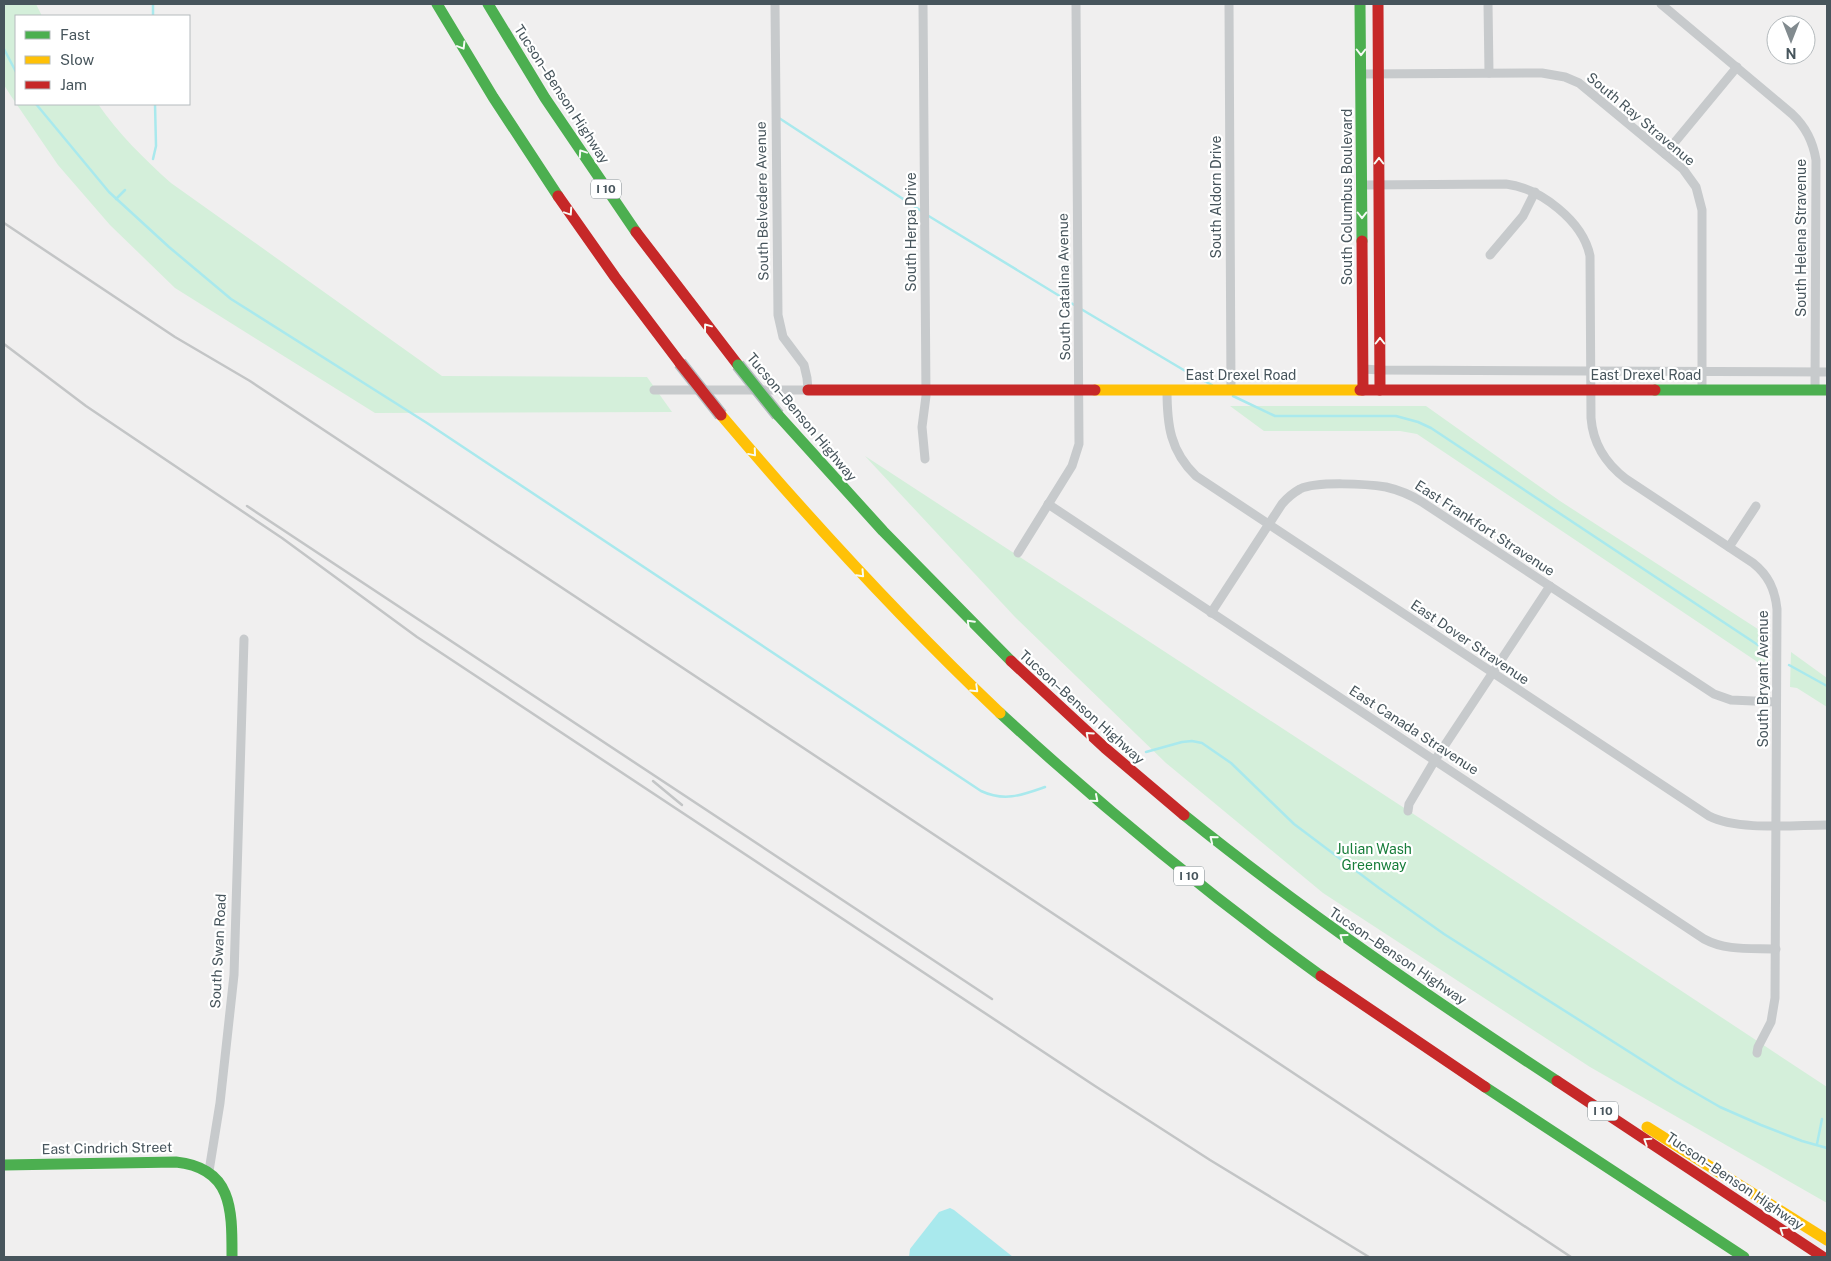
<svg xmlns="http://www.w3.org/2000/svg" width="1831" height="1261" font-family="'Public Sans',sans-serif">
  <rect width="100%" height="100%" fill="#f0efef"/>
  <g fill="#d4efda">
    <path d="M 4,4 L 36,4 L 42,16 L 16,16 L 16,104 L 98,104 C 118,133 144,159 171,183 L 442,376 L 647,377 L 672,412 L 375,413 L 175,288 L 110,225 L 58,165 L 11,96 L 4,85 Z"/>
    <path d="M 1230,406 L 1426,406 L 1560,501 L 1764,633 L 1765,667 L 1417,434 L 1400,431 L 1264,431 Z"/>
    <path d="M 865,456 L 1415,815 L 1827,1087 L 1827,1203 L 1590,1067 L 1323,893 L 1166,763 L 1015,617 Z"/>
    <path d="M 1791,652 L 1827,678 L 1827,707 L 1797,688 L 1790,687 Z"/>
  </g>
  <path fill="#a9e9ed" d="M 950,1208 L 954,1210 L 1013,1257 L 909,1257 L 910,1249 L 939,1212 Z"/>
  <g fill="none" stroke-linecap="round" stroke-linejoin="round">
    <g stroke="#a9e9ed" stroke-width="2.5">
      <path d="M 153,4 L 153,16"/>
      <path d="M 4,49 L 16,72"/>
      <path d="M 36,104 L 109,192 L 169,247 L 231,299 L 427,423 L 981,791 C 1005,802 1022,795 1045,787"/>
      <path d="M 779,118 L 923,212"/>
      <path d="M 153,159 L 156,146 L 155,104"/>
      <path d="M 116,199 L 125,190"/>
      <path d="M 927,215 L 1076,306"/>
      <path d="M 1081,309 L 1187,372 L 1212,385"/>
      <path d="M 1233,396 L 1275,416 L 1396,416 L 1418,422 L 1431,428 L 1767,651"/>
      <path d="M 1789,665 L 1827,686"/>
      <path d="M 1146,752 L 1182,742 L 1192,741 L 1202,743 L 1231,763 L 1294,824 L 1379,888 L 1444,934 L 1675,1081 L 1720,1107 L 1761,1125 L 1802,1141 L 1827,1148"/>
      <path d="M 1817,1144 L 1822,1119"/>
    </g>
    <g stroke="#c7cacc" stroke-width="9">
      <path d="M 923,4 L 926,396 L 922,427 L 925,459"/>
      <path d="M 1229,4 L 1231,390"/>
      <path d="M 1488,4 L 1489,73"/>
      <path d="M 1661,4 L 1792,114 C 1806,127 1813,141 1816,160 L 1815,390"/>
      <path d="M 1361,74 L 1542,73 L 1565,77 L 1579,83 L 1683,169 L 1696,187 L 1702,210 L 1702,390"/>
      <path d="M 1665,154 L 1737,67"/>
      <path d="M 1362,185 L 1506,184 C 1540,188 1583,221 1590,256 L 1591,418 C 1593,444 1605,463 1626,479 L 1753,563 C 1768,575 1775,589 1777,609 L 1775,998 L 1771,1022 L 1758,1047 L 1757,1053"/>
      <path d="M 1490,255 L 1523,216 L 1535,192"/>
      <path d="M 1363,369 L 1380,370 L 1827,372"/>
      <path d="M 654,390 L 808,390 L 807,378 L 804,365 L 783,337 L 778,315 L 775,4"/>
      <path d="M 1167,390 C 1167,425 1170,451 1196,476 L 1709,816 C 1738,831 1794,825 1827,825"/>
      <path d="M 1048,504 L 1704,939 C 1726,951 1751,948 1776,949"/>
      <path d="M 1729,547 L 1756,506"/>
      <path d="M 1018,553 L 1072,466 L 1079,444 L 1076,4"/>
      <path d="M 1211,613 L 1282,504 C 1287,498 1293,493 1300,489 C 1317,481 1367,484 1386,487 C 1399,490 1411,495 1422,502 L 1714,694 L 1731,700 L 1776,702"/>
      <path d="M 1408,811 L 1409,804 L 1435,760 L 1550,586"/>
      <path d="M 209,1171 L 220,1103 L 234,975 L 244,639"/>
    </g>
    <g stroke="#4caf50" stroke-width="11">
      <path d="M 437,4 L 493,97 L 558,196"/>
      <path d="M 488,4 L 545,98 L 636,232"/>
      <path d="M 1360,4 L 1362,241"/>
      <path d="M 1655,390 L 1827,390"/>
      <path d="M 778,415 L 883,531 L 1011,661"/>
      <path d="M 1000,713 C 1102,807 1209,895 1321,976"/>
      <path d="M 1184,815 C 1303,911 1429,997 1557,1081"/>
      <path d="M 1485,1087 L 1744,1257"/>
      <path d="M 4,1165 L 176,1162 C 233,1168 232,1210 232,1257"/>
    </g>
    <g stroke="#ffc107" stroke-width="11">
      <path d="M 1095,390 L 1360,390"/>
      <path d="M 721,415 C 809,519 901,619 1000,713"/>
      <path d="M 1647,1127 L 1827,1240"/>
    </g>
    <g stroke="#c62828" stroke-width="11">
      <path d="M 1378,4 L 1380,390"/>
      <path d="M 558,196 L 615,277 L 680,363"/>
      <path d="M 636,232 L 738,365"/>
      <path d="M 1362,241 L 1363,390"/>
      <path d="M 808,390 L 1095,390"/>
      <path d="M 1360,390 L 1655,390"/>
      <path d="M 1011,661 L 1105,748 L 1184,815"/>
      <path d="M 1321,976 L 1485,1087"/>
      <path d="M 1557,1081 L 1823,1257"/>
    </g>
    <g stroke="#c3c5c6" stroke-width="2.5">
      <path d="M 4,223 L 175,337 L 250,381 L 1571,1257"/>
      <path d="M 4,344 L 86,406 L 282,538 L 417,637 L 1095,1086 L 1210,1160 L 1369,1257"/>
      <path d="M 247,506 L 992,999"/>
      <path d="M 653,781 L 682,805"/>
    </g>
    <defs>
      <path id="fast-bridge" d="M 738,365 L 778,415"/>
      <path id="jam-bridge" d="M 680,363 L 721,415"/>
    </defs>
    <use href="#fast-bridge" stroke="#b4bbbf" stroke-width="14" stroke-linecap="butt"/>
    <use href="#jam-bridge" stroke="#b4bbbf" stroke-width="14" stroke-linecap="butt"/>
    <use href="#fast-bridge" stroke="#4caf50" stroke-width="11"/>
    <use href="#jam-bridge" stroke="#c62828" stroke-width="11"/>
  </g>
  <defs><path id="oneway-chevron" d="M-2-3.5L2.5 0L-2 3.5" fill="none" stroke-width="1.6" stroke-linecap="round" stroke-linejoin="round" transform="scale(1.25)"/></defs>
  <g stroke="#f6fbf6">
    <use href="#oneway-chevron" transform="translate(462 46) rotate(59)"/>
    <use href="#oneway-chevron" transform="translate(1361 52) rotate(90)"/>
    <use href="#oneway-chevron" transform="translate(582 153) rotate(-124)"/>
    <use href="#oneway-chevron" transform="translate(1379 161) rotate(-90)"/>
    <use href="#oneway-chevron" transform="translate(569 212) rotate(56)"/>
    <use href="#oneway-chevron" transform="translate(1362 215) rotate(90)"/>
    <use href="#oneway-chevron" transform="translate(707 327) rotate(-127)"/>
    <use href="#oneway-chevron" transform="translate(1380 341) rotate(-90)"/>
    <use href="#oneway-chevron" transform="translate(753 453) rotate(50)"/>
    <use href="#oneway-chevron" transform="translate(861 574) rotate(47)"/>
    <use href="#oneway-chevron" transform="translate(970 623) rotate(-135)"/>
    <use href="#oneway-chevron" transform="translate(975 689) rotate(44)"/>
    <use href="#oneway-chevron" transform="translate(1089 735) rotate(-138)"/>
    <use href="#oneway-chevron" transform="translate(1095 799) rotate(41)"/>
    <use href="#oneway-chevron" transform="translate(1213 839) rotate(-141)"/>
    <use href="#oneway-chevron" transform="translate(1343 937) rotate(-144)"/>
    <use href="#oneway-chevron" transform="translate(1647 1141) rotate(-147)"/>
    <use href="#oneway-chevron" transform="translate(1783 1230) rotate(-146)"/>
  </g>
  <g text-anchor="middle" dominant-baseline="central" stroke-width="4.5" stroke-linejoin="round" paint-order="stroke">
    <g fill="#fff" stroke="#7e888d" stroke-width="1">
      <rect x="591" y="179.5" width="30" height="19" rx="4"/>
      <rect x="1174" y="866.5" width="30" height="19" rx="4"/>
      <rect x="1588" y="1101.5" width="30" height="19" rx="4"/>
    </g>
    <g font-size="12" font-weight="bold" fill="#47555c">
      <text x="606" y="189">I 10</text>
      <text x="1189" y="876">I 10</text>
      <text x="1603" y="1111">I 10</text>
    </g>
    <g font-size="14" fill="#47555c" stroke="#fff">
      <text transform="translate(562 94) rotate(57)">Tucson–Benson Highway</text>
      <text transform="translate(1641 119) rotate(40)">South Ray Stravenue</text>
      <text transform="translate(1216 197) rotate(-90)">South Aldorn Drive</text>
      <text transform="translate(1347 197) rotate(-90)">South Columbus Boulevard</text>
      <text transform="translate(762 201) rotate(-91)">South Belvedere Avenue</text>
      <text transform="translate(911 232) rotate(-90)">South Herpa Drive</text>
      <text transform="translate(1801 238) rotate(-90)">South Helena Stravenue</text>
      <text transform="translate(1064 287) rotate(-91)">South Catalina Avenue</text>
      <text x="1241" y="375">East Drexel Road</text>
      <text x="1646" y="375">East Drexel Road</text>
      <text transform="translate(802 417) rotate(50)">Tucson–Benson Highway</text>
      <text transform="translate(1485 528) rotate(33)">East Frankfort Stravenue</text>
      <text transform="translate(1470 642) rotate(34)">East Dover Stravenue</text>
      <text transform="translate(1763 679) rotate(-90)">South Bryant Avenue</text>
      <text transform="translate(1082 707) rotate(42)">Tucson–Benson Highway</text>
      <text transform="translate(1414 730) rotate(33)">East Canada Stravenue</text>
      <text transform="translate(218 951) rotate(-87)">South Swan Road</text>
      <text transform="translate(1398 956) rotate(34)">Tucson–Benson Highway</text>
      <text transform="translate(107 1148) rotate(-1)">East Cindrich Street</text>
      <text transform="translate(1735 1181) rotate(34)">Tucson–Benson Highway</text>
    </g>
    <g font-size="14" fill="#177d3a" stroke="#fff">
      <text x="1374" y="849">Julian Wash<tspan x="1374" dy="16">Greenway</tspan></text>
    </g>
  </g>
  <rect width="1831" height="1261" fill="none" stroke="#47555c" stroke-width="10"/>
  <rect x="15" y="15" width="175" height="90" fill="#ffffff" stroke="#b5bbbe"/>
  <rect x="25" y="31" width="25" height="8" fill="#4caf50" stroke="#b5bbbe"/>
  <text x="60" y="40" font-size="15" fill="#47555c">Fast</text>
  <rect x="25" y="56" width="25" height="8" fill="#ffc107" stroke="#b5bbbe"/>
  <text x="60" y="65" font-size="15" fill="#47555c">Slow</text>
  <rect x="25" y="81" width="25" height="8" fill="#c62828" stroke="#b5bbbe"/>
  <text x="60" y="90" font-size="15" fill="#47555c">Jam</text>
  <g transform="translate(1791 40) rotate(180)"><circle r="24" fill="#ffffff" stroke="#b5bbbe"/>
  <path d="M0-4L9 19L0 12L-9 19Z" fill="#828b8f"/>
  <text y="-8" font-size="14" font-weight="bold" text-anchor="middle" fill="#47555c">N</text>
  </g>
</svg>
